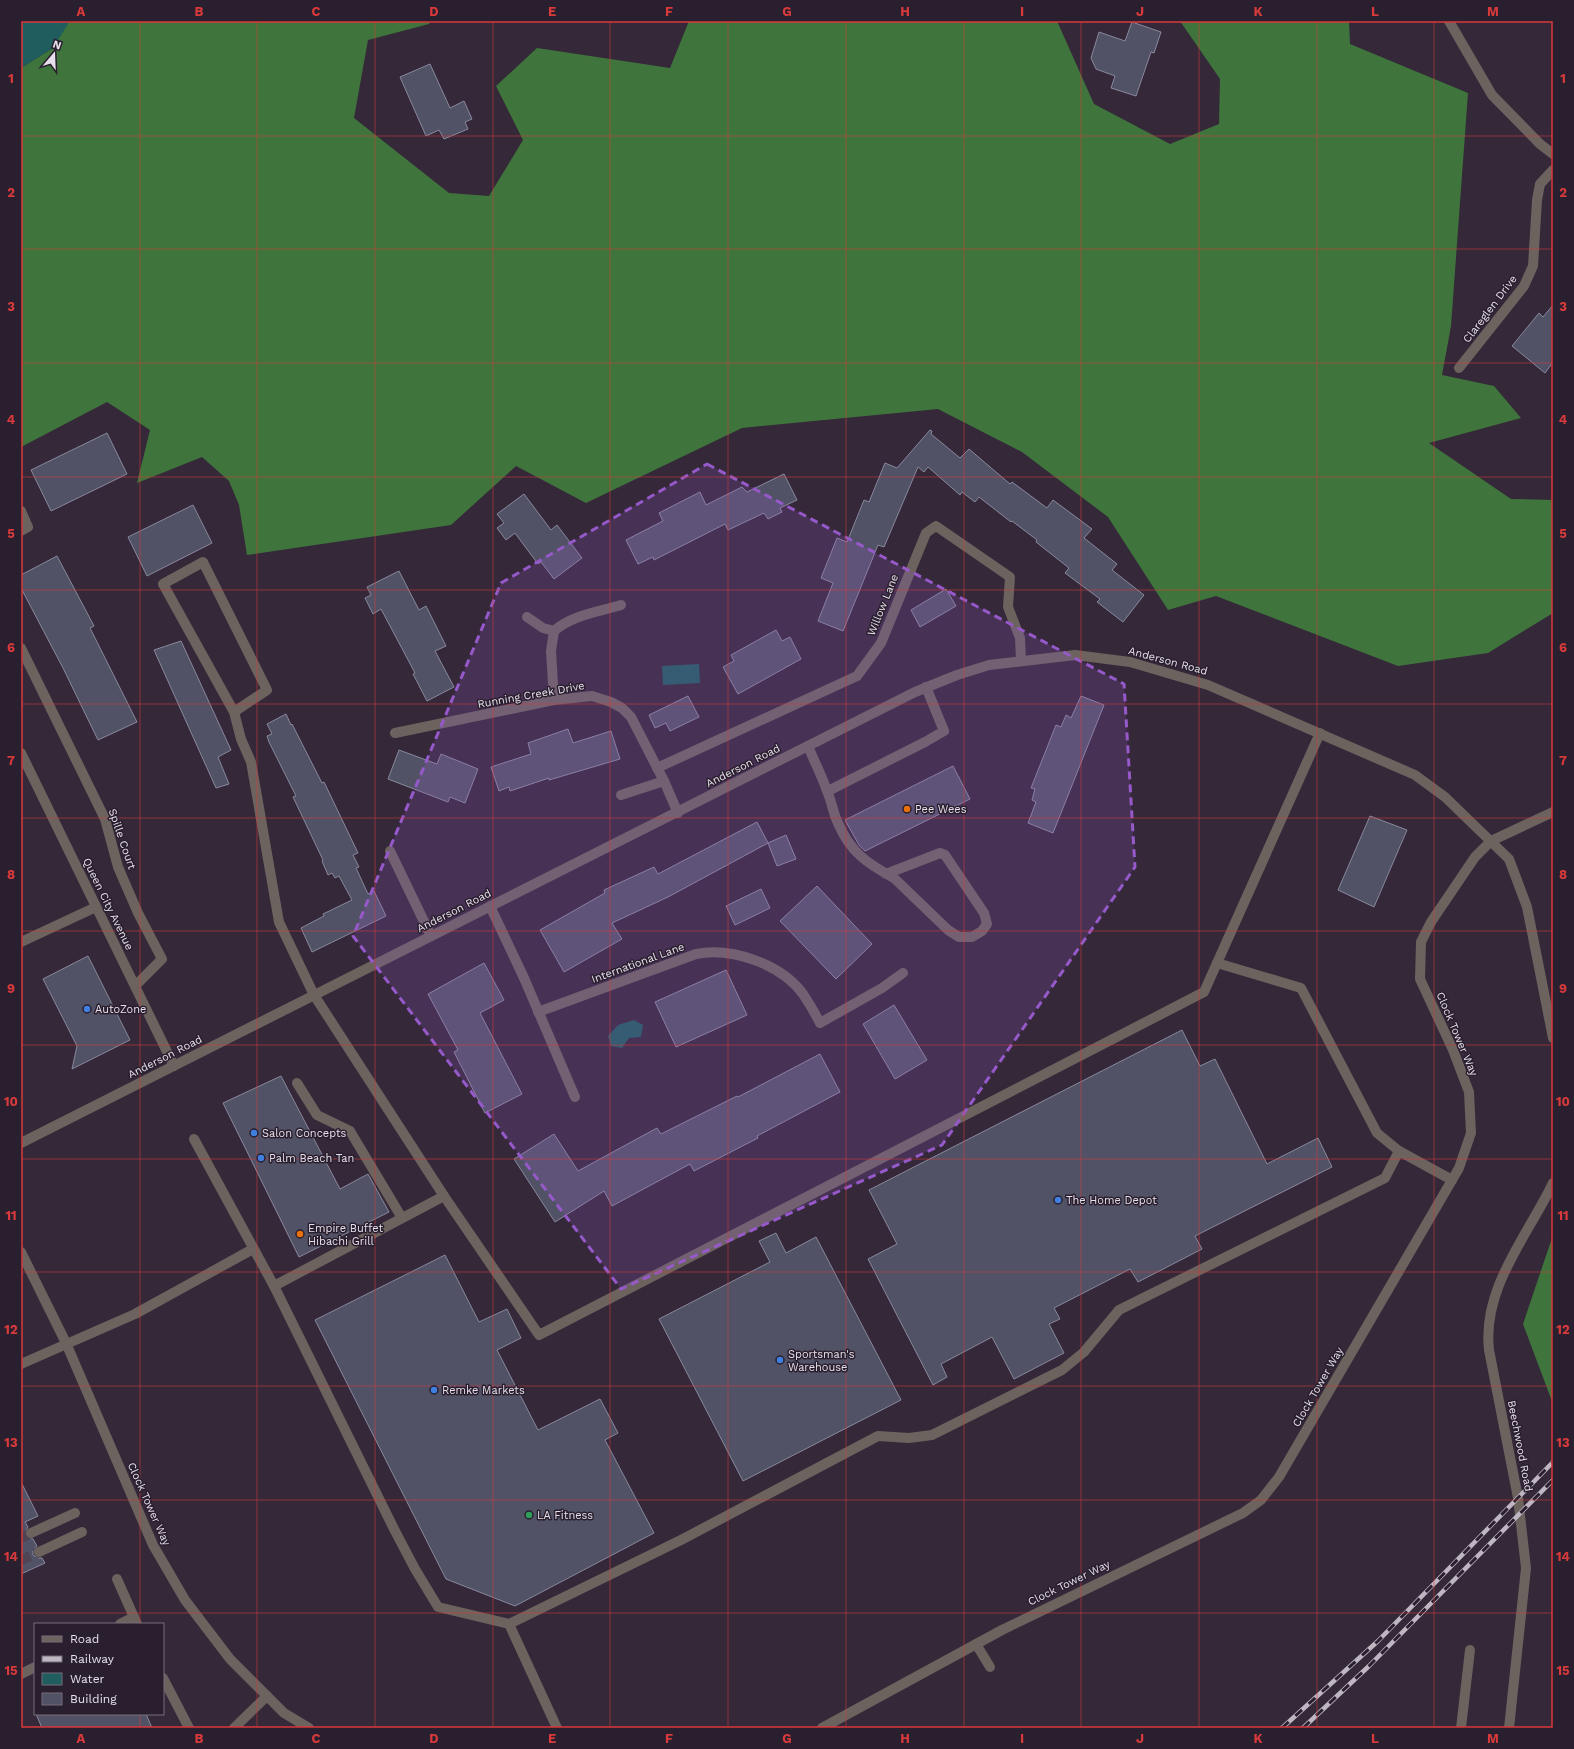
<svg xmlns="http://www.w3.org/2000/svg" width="1574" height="1749" font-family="'Work Sans',sans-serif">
  <rect width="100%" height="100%" fill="#342839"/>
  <g fill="#3f753c">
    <path d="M 68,21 L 430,21 L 429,24 L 368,40 L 354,118 L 449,193 L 489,196 L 523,140 L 496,86 L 537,48 L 670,68 L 689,21 L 1057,21 L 1094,104 L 1170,144 L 1219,124 L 1220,79 L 1180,21 L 1349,21 L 1350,44 L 1468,93 L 1451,326 L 1442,375 L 1494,386 L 1521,418 L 1429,443 L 1511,499 L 1553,500 L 1553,613 L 1488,653 L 1398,666 L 1216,596 L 1168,610 L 1108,517 L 1022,452 L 938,409 L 742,428 L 586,503 L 516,466 L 451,525 L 247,555 L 239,505 L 229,481 L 202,457 L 137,483 L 150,430 L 107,402 L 21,447 L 21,68 L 53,48 Z"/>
    <path d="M 1553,1235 L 1553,1404 L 1523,1324 Z"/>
  </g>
  <g fill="#1f5d5e">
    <path d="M 21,21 L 68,21 L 68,24 L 53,48 L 21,68 Z"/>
    <path d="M 699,664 L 700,683 L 663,685 L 662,666 Z"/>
    <path d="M 634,1020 L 643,1025 L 641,1037 L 629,1038 L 622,1048 L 611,1046 L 608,1036 L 618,1025 Z"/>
  </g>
  <g fill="#525266" stroke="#89889e">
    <path d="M 1132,22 L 1161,32 L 1154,53 L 1151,52 L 1136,96 L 1111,88 L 1115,76 L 1096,69 L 1091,58 L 1099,32 L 1125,41 Z"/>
    <path d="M 430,64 L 450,108 L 464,101 L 472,119 L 465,122 L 468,129 L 444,139 L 439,130 L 426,136 L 400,77 Z"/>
    <path d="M 1553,305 L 1553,362 L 1545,373 L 1512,346 L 1539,313 L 1543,317 Z"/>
    <path d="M 930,430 L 932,431 L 931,434 L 960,458 L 969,449 L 1010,484 L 1012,482 L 1047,508 L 1053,500 L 1092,529 L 1084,538 L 1117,564 L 1112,570 L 1144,595 L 1123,622 L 1097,602 L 1100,599 L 1065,573 L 1069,568 L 1036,542 L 1037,540 L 1012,521 L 1011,522 L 979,497 L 975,502 L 962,492 L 960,495 L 928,467 L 924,472 L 918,467 L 884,547 L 878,545 L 843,631 L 818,621 L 833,583 L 821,578 L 837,538 L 847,542 L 864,500 L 869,502 L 885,463 L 897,468 Z"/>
    <path d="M 107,433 L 127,474 L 51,511 L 31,470 Z"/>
    <path d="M 784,474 L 797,500 L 780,508 L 782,512 L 768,519 L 764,513 L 728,530 L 725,524 L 654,560 L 653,557 L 638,564 L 626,540 L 663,521 L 659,513 L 700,492 L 706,505 L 742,487 L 747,492 Z"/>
    <path d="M 524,494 L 551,530 L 557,525 L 582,558 L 554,579 L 541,562 L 538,564 L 515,533 L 506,540 L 497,528 L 504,523 L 497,514 Z"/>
    <path d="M 193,505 L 212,543 L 147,576 L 128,537 Z"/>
    <path d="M 57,556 L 94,626 L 90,628 L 137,722 L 98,740 L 63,668 L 21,588 L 21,575 Z"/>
    <path d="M 399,571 L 419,610 L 426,606 L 446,646 L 435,651 L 454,687 L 427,701 L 413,674 L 415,673 L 381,609 L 373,614 L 365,598 L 371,595 L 367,587 Z"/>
    <path d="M 946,589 L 956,606 L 920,627 L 911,610 Z"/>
    <path d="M 776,630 L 782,641 L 790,637 L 801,659 L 738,694 L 723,667 L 734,661 L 731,655 Z"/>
    <path d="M 181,641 L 231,750 L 218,757 L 229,784 L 216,788 L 154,650 Z"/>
    <path d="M 688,696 L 699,717 L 670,731 L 666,723 L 655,728 L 649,715 Z"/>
    <path d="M 1081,696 L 1104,705 L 1053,833 L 1028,823 L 1036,802 L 1032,800 L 1035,789 L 1031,788 L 1056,725 L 1061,727 L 1066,715 L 1071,718 Z"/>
    <path d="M 286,714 L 291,725 L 292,724 L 322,783 L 324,782 L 358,853 L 353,855 L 359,867 L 356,868 L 368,894 L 374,891 L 386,916 L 312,952 L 301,928 L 324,916 L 323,914 L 352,900 L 339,876 L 335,878 L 332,873 L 328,875 L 322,861 L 323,860 L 293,797 L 296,796 L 269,742 L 267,736 L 272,734 L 267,724 Z"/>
    <path d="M 568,729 L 573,743 L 611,731 L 620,759 L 549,780 L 549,778 L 510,791 L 509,787 L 499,791 L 491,767 L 531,754 L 528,743 Z"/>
    <path d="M 399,750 L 437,764 L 441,754 L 478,769 L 465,803 L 450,797 L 448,802 L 388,779 Z"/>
    <path d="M 953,766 L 970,799 L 865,851 L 859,845 L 845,820 Z"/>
    <path d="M 1370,816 L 1407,830 L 1374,907 L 1338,890 Z"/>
    <path d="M 757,822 L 768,843 L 668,897 L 612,923 L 622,939 L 564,972 L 540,930 L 605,893 L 604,890 L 654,867 L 658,874 Z"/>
    <path d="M 786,835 L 796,859 L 777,866 L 768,843 Z"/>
    <path d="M 817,886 L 872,944 L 836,979 L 780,921 Z"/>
    <path d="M 761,889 L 770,908 L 735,925 L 726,906 Z"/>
    <path d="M 88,956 L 130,1040 L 72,1069 L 77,1046 L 43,979 Z"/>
    <path d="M 484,963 L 504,1000 L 480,1013 L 522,1094 L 485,1113 L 454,1052 L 458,1050 L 428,994 Z"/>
    <path d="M 726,970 L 747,1015 L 676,1047 L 655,1002 Z"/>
    <path d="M 894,1005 L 927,1060 L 895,1079 L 863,1024 Z"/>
    <path d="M 1182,1030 L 1200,1066 L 1215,1059 L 1267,1164 L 1318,1138 L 1332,1167 L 1195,1236 L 1202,1249 L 1138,1282 L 1130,1269 L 1054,1308 L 1060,1319 L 1049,1324 L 1064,1353 L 1014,1379 L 992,1337 L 941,1364 L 947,1377 L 933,1385 L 868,1259 L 897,1244 L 869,1190 Z"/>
    <path d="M 820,1054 L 840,1092 L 757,1136 L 758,1138 L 694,1171 L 690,1164 L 612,1206 L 604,1191 L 555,1222 L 514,1159 L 554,1134 L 578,1171 L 657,1128 L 661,1134 L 737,1096 L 738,1097 Z"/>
    <path d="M 281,1076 L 340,1189 L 368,1174 L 389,1212 L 299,1257 L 223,1103 Z"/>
    <path d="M 776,1233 L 786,1253 L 816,1237 L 901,1400 L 743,1481 L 659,1319 L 770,1262 L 759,1241 Z"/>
    <path d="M 445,1255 L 479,1322 L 507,1309 L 521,1338 L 497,1350 L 538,1430 L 600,1399 L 618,1433 L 605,1440 L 654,1533 L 515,1606 L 446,1579 L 315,1320 Z"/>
    <path d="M 21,1482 L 38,1516 L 25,1522 L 28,1527 L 25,1532 L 25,1535 L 28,1538 L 33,1539 L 37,1546 L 33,1551 L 33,1555 L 38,1558 L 42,1558 L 45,1563 L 21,1574 Z"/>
    <path d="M 36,1714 L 146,1714 L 152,1728 L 42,1728 Z"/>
  </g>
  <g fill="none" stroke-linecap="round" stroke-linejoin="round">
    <g stroke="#4f4454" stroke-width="10" stroke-dasharray="10 5" stroke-linecap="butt">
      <path d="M 21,1538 L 31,1533"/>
      <path d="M 21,1560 L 39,1552"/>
    </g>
    <g stroke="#6c625e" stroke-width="10">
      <path d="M 1449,21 L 1492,95 L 1540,144 L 1553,154"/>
      <path d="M 1459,368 L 1524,286 L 1533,266 L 1537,200 L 1540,184 L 1553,170"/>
      <path d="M 21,511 L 28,527 L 21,531"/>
      <path d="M 527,617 L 543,628 L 554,631"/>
      <path d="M 21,648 L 105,819 L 118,867 L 138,913 L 162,959 L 135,986"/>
      <path d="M 554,700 L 551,651 L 554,631 C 572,615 598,612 621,605"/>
      <path d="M 234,712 L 163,584 L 203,562 L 267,690 L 234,712 L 241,739 L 251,762 L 279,922 L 314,995 L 444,1196 L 539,1335 L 1204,992 L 1320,733"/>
      <path d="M 395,733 L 554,700 L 592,696 L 611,702 L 622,708 L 631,717 L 664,781 L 678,813"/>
      <path d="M 808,746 C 814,761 822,776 827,791 C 832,802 833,813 838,823 C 850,852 868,864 894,878 L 948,930 L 959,937 L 972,937 L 982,931 L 987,924 L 984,913 L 945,855 L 940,853 L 886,874"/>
      <path d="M 21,753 L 174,1066"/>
      <path d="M 657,768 L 857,676 L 881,643 L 926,533 L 936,526 L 1010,577 L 1008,607 L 1020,638 L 1021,661"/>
      <path d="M 828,791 L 925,742 L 944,731 L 926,687"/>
      <path d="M 621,795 L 664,781"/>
      <path d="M 390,851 L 431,936"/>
      <path d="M 490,906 L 524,978 L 575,1097"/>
      <path d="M 21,942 L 96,907"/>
      <path d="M 1217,963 L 1301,988 L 1377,1133 L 1399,1151 L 1452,1180"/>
      <path d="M 538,1012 L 696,954 C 732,947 781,964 803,994 C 809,1003 815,1013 820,1023 L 882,988 L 903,973"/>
      <path d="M 297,1083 L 317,1115 L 350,1131 L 402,1218"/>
      <path d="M 194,1139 L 274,1286 L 394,1529 L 415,1569 L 438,1607 L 509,1624 L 681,1540 L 878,1436 L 909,1438 L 932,1435 L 1062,1370 L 1084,1352 L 1119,1310 L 1385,1178 L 1399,1151"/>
      <path d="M 21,1143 L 915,692 L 957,675 L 989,665 L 1075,655 L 1130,662 L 1208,685 L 1415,775 L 1445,797 L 1509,859 L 1527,907 L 1553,1038"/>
      <path d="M 21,1252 L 66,1343 L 153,1545 L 185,1600 L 230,1659 L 284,1713 L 309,1728"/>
      <path d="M 274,1286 L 444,1196"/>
      <path d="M 21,1364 L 135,1314 L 253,1249"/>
      <path d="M 31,1533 L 75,1513"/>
      <path d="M 39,1552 L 82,1532"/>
      <path d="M 117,1579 L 137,1624"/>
      <path d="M 120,1624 L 134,1617"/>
      <path d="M 509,1624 L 557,1728"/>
      <path d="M 976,1644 L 990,1667"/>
      <path d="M 21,1674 L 35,1667"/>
      <path d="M 163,1678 L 189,1728"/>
      <path d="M 234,1728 L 267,1696"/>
      <path d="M 822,1728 L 1002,1630 L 1243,1513 L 1261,1500 L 1279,1477 L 1452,1180 L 1459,1168 L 1471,1133 L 1469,1092 L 1453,1050 L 1420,979 L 1421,942 L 1431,922 L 1475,857 L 1491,841 L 1553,812"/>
      <path d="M 1461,1728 L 1470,1650"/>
      <path d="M 1509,1728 L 1526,1568 L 1518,1498 L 1489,1350 C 1482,1288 1527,1237 1553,1183"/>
    </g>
    <defs>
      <g id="rail">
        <path d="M 1282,1728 L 1378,1641 L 1553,1462"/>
        <path d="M 1303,1728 L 1369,1666 L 1553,1480"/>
      </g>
    </defs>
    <use href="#rail" stroke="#beb6c1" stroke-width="4.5"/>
    <use href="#rail" stroke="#2a1f2f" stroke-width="3" stroke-dasharray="9" stroke-linecap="butt"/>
  </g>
  <path fill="#9659ca" fill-opacity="0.2" stroke="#9659ca" stroke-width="3" stroke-dasharray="8 5" stroke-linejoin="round" d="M 707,464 L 1124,684 L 1135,867 L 942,1145 L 621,1289 L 353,936 L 501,583 Z"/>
  <path fill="none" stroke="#d83a3b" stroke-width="1" stroke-opacity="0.55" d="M 140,21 L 140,1624M 257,21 L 257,1728M 375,21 L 375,1728M 493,21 L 493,1728M 610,21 L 610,1728M 728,21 L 728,1728M 846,21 L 846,1728M 964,21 L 964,1728M 1081,21 L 1081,1728M 1199,21 L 1199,1728M 1317,21 L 1317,1728M 1434,21 L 1434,1728M 21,136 L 1553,136M 21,249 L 1553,249M 21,363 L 1553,363M 21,477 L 1553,477M 21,590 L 1553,590M 21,704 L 1553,704M 21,818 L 1553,818M 21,931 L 1553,931M 21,1045 L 1553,1045M 21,1159 L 1553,1159M 21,1272 L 1553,1272M 21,1386 L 1553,1386M 21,1500 L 1553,1500M 21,1613 L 1553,1613M 140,1714 L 140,1728"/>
  <g fill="#e8710a" stroke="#2a1f2f" stroke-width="1.5">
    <circle cx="907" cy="809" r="4"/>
    <circle cx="300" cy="1234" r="4"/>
  </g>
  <g fill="#3f7fe0" stroke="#2a1f2f" stroke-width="1.5">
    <circle cx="87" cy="1009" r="4"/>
    <circle cx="254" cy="1133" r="4"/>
    <circle cx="261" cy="1158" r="4"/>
    <circle cx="1058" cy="1200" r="4"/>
    <circle cx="780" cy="1360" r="4"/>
    <circle cx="434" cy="1390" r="4"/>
  </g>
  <circle fill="#2e9e5b" stroke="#2a1f2f" stroke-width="1.5" cx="529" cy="1515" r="4"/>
  <g text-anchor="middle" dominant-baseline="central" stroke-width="3" stroke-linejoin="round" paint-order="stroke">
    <g font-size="11" fill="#e7e0ea" stroke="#2a1f2f">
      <text transform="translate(1490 309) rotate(-53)">Clareglen Drive</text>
      <text transform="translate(883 605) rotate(-68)">Willow Lane</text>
      <text transform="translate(1168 661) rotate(15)">Anderson Road</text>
      <text transform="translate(531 695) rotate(-10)">Running Creek Drive</text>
      <text transform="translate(743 766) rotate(-27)">Anderson Road</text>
      <text transform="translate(122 839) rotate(71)">Spille Court</text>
      <text transform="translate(108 904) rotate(64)">Queen City Avenue</text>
      <text transform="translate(454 911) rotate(-27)">Anderson Road</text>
      <text transform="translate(638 963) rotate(-20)">International Lane</text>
      <text transform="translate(1457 1034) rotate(67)">Clock Tower Way</text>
      <text transform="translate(165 1057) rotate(-27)">Anderson Road</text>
      <text transform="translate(1318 1387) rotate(-60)">Clock Tower Way</text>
      <text transform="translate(1520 1446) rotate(79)">Beechwood Road</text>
      <text transform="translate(149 1504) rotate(66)">Clock Tower Way</text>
      <text transform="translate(1069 1583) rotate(-26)">Clock Tower Way</text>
    </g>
    <g font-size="11" fill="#e7e0ea" stroke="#2a1f2f" text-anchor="start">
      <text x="915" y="809">Pee Wees</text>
      <text x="95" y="1009">AutoZone</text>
      <text x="262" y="1133">Salon Concepts</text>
      <text x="269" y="1158">Palm Beach Tan</text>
      <text x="1066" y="1200">The Home Depot</text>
      <text x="308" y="1228">Empire Buffet<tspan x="308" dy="13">Hibachi Grill</tspan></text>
      <text x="788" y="1354">Sportsman's<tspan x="788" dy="13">Warehouse</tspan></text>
      <text x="442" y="1390">Remke Markets</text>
      <text x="537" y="1515">LA Fitness</text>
    </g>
  </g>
  <rect width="1574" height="1749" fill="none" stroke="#2a1f2f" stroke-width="44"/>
  <rect x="34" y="1623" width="130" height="92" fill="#2a1f2f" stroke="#766c7a"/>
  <rect x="42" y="1636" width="20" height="6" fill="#6c625e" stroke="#766c7a"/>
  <text x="70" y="1643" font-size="12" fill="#e7e0ea">Road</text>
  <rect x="42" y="1656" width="20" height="6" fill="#beb6c1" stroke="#766c7a"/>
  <text x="70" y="1663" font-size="12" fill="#e7e0ea">Railway</text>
  <rect x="42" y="1673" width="20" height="12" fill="#1f5d5e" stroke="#766c7a"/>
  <text x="70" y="1683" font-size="12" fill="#e7e0ea">Water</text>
  <rect x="42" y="1693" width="20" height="12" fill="#525266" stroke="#766c7a"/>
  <text x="70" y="1703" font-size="12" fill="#e7e0ea">Building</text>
  <g transform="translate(54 54) rotate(19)" stroke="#2a1f2f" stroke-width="3" paint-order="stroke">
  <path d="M0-3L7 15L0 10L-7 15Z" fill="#e7e0ea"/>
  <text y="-6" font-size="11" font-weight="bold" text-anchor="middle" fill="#e7e0ea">N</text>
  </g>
  <rect x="22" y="22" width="1530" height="1705" fill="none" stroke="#d83a3b" stroke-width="1.5"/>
  <g font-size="13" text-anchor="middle" font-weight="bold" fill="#d83a3b">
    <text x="81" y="16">A</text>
    <text x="199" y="16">B</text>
    <text x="316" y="16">C</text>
    <text x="434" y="16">D</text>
    <text x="552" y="16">E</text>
    <text x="669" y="16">F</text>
    <text x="787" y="16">G</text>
    <text x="905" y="16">H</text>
    <text x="1022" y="16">I</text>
    <text x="1140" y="16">J</text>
    <text x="1258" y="16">K</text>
    <text x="1375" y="16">L</text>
    <text x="1493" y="16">M</text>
    <text x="11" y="83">1</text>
    <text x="1563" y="83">1</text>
    <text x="11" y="197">2</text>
    <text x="1563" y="197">2</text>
    <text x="11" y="311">3</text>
    <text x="1563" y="311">3</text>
    <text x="11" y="424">4</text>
    <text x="1563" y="424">4</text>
    <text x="11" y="538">5</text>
    <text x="1563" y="538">5</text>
    <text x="11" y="652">6</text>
    <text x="1563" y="652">6</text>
    <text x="11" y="765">7</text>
    <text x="1563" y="765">7</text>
    <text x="11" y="879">8</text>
    <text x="1563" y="879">8</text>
    <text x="11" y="993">9</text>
    <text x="1563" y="993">9</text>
    <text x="11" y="1106">10</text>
    <text x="1563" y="1106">10</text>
    <text x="11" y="1220">11</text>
    <text x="1563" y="1220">11</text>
    <text x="11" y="1334">12</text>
    <text x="1563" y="1334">12</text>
    <text x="11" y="1447">13</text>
    <text x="1563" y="1447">13</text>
    <text x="11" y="1561">14</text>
    <text x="1563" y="1561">14</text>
    <text x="11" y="1675">15</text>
    <text x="1563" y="1675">15</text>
    <text x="81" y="1743">A</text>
    <text x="199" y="1743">B</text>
    <text x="316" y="1743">C</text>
    <text x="434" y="1743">D</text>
    <text x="552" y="1743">E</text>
    <text x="669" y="1743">F</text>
    <text x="787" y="1743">G</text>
    <text x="905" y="1743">H</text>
    <text x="1022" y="1743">I</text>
    <text x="1140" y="1743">J</text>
    <text x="1258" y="1743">K</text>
    <text x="1375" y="1743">L</text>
    <text x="1493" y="1743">M</text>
  </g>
</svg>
